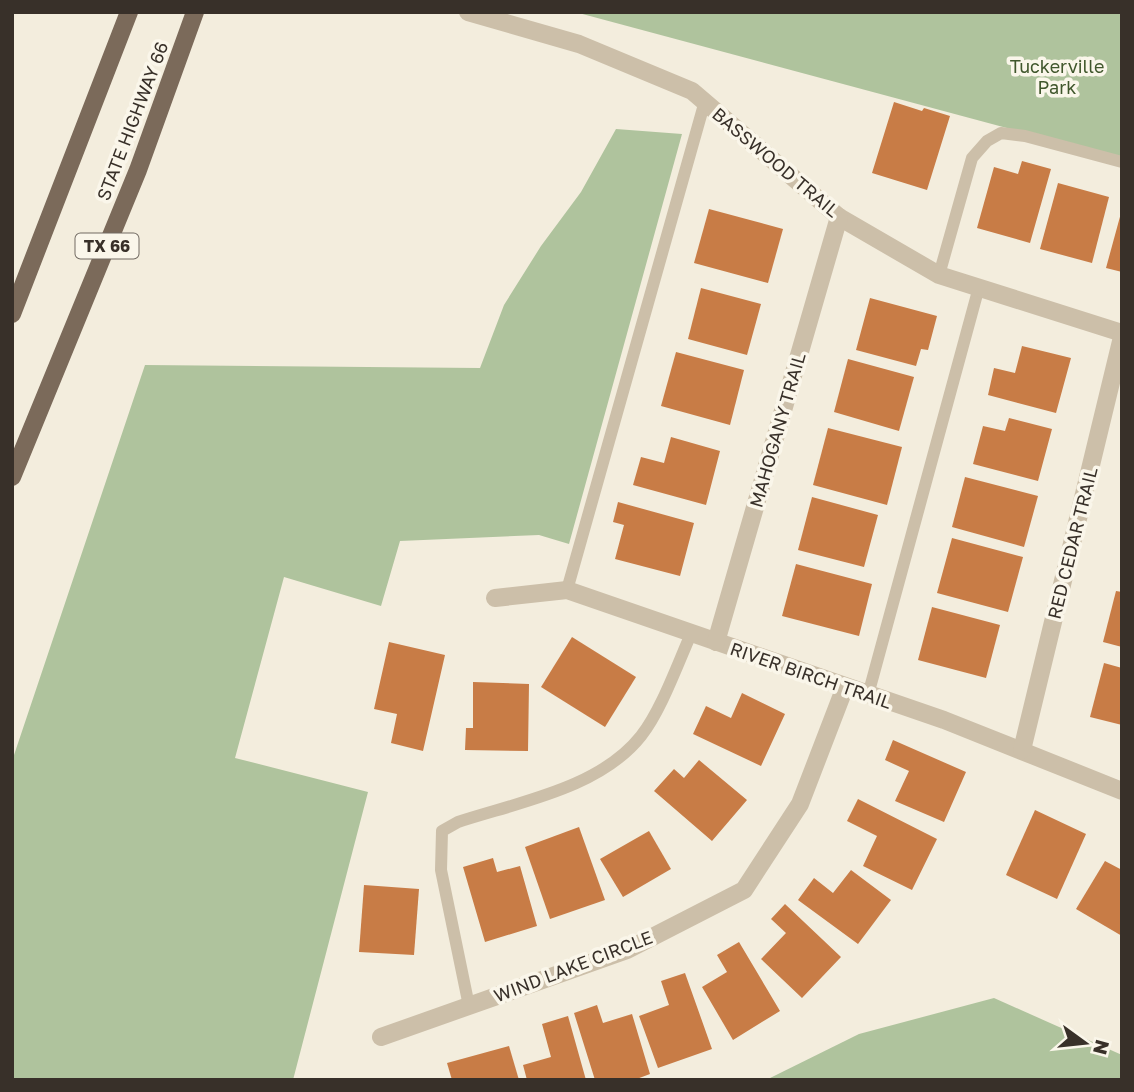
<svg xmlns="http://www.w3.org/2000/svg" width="1134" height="1092" font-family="'Golos Text',sans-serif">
  <rect width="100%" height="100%" fill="#f3eddd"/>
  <g fill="#afc39d">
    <path d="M 575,12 L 1122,12 L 1122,159 Z"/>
    <path d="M 616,129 L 682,134 L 569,544 L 539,535 L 400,541 L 381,606 L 284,577 L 235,758 L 368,792 L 293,1080 L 12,1080 L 12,761 L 145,365 L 480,368 L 504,305 L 541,246 L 581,192 Z"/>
    <path d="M 994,998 L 1122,1055 L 1122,1080 L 766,1080 L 859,1034 Z"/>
  </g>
  <g fill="#c87c46">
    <path d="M 894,102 L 922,111 L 924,108 L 950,116 L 927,190 L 872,173 Z"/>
    <path d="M 1022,161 L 1051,169 L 1030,243 L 977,228 L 994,167 L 1018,174 Z"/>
    <path d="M 1058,183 L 1109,197 L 1092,263 L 1040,249 Z"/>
    <path d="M 709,209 L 783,229 L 768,283 L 694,263 Z"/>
    <path d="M 1121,213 L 1122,213 L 1122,272 L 1106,268 Z"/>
    <path d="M 701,288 L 761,304 L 747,355 L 688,339 Z"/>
    <path d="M 870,298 L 937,316 L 928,350 L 921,349 L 916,366 L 856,350 Z"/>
    <path d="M 1022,346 L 1071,358 L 1056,413 L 988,395 L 994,368 L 1015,373 Z"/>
    <path d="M 676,352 L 744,370 L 730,425 L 661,406 Z"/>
    <path d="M 848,359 L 914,377 L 899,431 L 834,412 Z"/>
    <path d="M 1009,418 L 1052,429 L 1038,481 L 973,464 L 983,426 L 1005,431 Z"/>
    <path d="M 828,428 L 902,447 L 887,505 L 813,485 Z"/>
    <path d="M 671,437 L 720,451 L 706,505 L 633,485 L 641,457 L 664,463 Z"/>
    <path d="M 965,477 L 1038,496 L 1024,547 L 952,527 Z"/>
    <path d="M 812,497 L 878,515 L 864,567 L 798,550 Z"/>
    <path d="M 618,502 L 694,523 L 680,576 L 615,559 L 624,525 L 613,522 Z"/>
    <path d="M 952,538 L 1023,557 L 1008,612 L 937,593 Z"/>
    <path d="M 796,564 L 872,584 L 859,636 L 782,616 Z"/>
    <path d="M 1116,591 L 1122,592 L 1122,647 L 1103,642 Z"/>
    <path d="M 932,607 L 1000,625 L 986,678 L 918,660 Z"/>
    <path d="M 572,637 L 636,677 L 605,727 L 541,687 Z"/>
    <path d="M 389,642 L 445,655 L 423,751 L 391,743 L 397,714 L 374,709 Z"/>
    <path d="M 1104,663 L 1122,668 L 1122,725 L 1090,717 Z"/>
    <path d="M 473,682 L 529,684 L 528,751 L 465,750 L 466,728 L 473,728 Z"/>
    <path d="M 742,693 L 785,714 L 761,766 L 693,734 L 706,706 L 731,718 Z"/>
    <path d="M 893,740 L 966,772 L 944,822 L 895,801 L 909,771 L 885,760 Z"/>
    <path d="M 699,760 L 747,800 L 712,841 L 654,791 L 674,769 L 684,778 Z"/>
    <path d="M 858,799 L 937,839 L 912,890 L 863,866 L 877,836 L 847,821 Z"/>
    <path d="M 1035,810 L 1086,834 L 1057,899 L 1006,875 Z"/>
    <path d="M 579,827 L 605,900 L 550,919 L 525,847 Z"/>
    <path d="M 649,831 L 671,869 L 623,897 L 600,859 Z"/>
    <path d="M 493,858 L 497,872 L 520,866 L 537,926 L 485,942 L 463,867 Z"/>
    <path d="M 1105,861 L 1122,870 L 1122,936 L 1076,909 Z"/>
    <path d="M 851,870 L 891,900 L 858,944 L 798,900 L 814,878 L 833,893 Z"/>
    <path d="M 364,885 L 419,889 L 414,955 L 359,952 Z"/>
    <path d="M 785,904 L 841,957 L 802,998 L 761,959 L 786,933 L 771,919 Z"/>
    <path d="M 739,942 L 780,1011 L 733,1040 L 702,987 L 727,972 L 717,955 Z"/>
    <path d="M 685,973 L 712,1049 L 658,1068 L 639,1016 L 669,1005 L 661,981 Z"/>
    <path d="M 597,1005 L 603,1023 L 632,1014 L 650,1074 L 634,1080 L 595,1080 L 574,1013 Z"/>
    <path d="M 568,1016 L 586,1080 L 527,1080 L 523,1065 L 551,1057 L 542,1024 Z"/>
    <path d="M 509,1046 L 519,1080 L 452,1080 L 447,1063 Z"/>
  </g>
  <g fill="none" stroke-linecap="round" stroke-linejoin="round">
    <g stroke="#ccbfa9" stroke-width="12">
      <path d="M 939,275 L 972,158 L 987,141 L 1001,133 L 1025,136 L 1122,162"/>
      <path d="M 567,590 L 705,101"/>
      <path d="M 868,695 L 979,287"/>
      <path d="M 469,1006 L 441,870 L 442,831 L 458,822 C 519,802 600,788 641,736 C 661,711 678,663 691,634"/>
    </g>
    <g stroke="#ccbfa9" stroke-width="18">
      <path d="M 468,12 L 579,44 L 692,91 L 839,217 L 939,275 L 1122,333"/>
      <path d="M 495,598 L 567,590 L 944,720 L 1122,791"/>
      <path d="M 716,642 L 839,217"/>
      <path d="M 1022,750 L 1122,337"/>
      <path d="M 381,1037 L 627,950 L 744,890 L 800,804 L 845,687"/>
    </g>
    <g stroke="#7b6a5a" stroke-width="18">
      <path d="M 12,314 L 129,12"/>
      <path d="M 12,477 L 138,170 L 195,12"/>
    </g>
  </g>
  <g text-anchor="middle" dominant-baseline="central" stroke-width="7" stroke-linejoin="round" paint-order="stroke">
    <rect fill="#faf6ea" stroke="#726b63" stroke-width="2" x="75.5" y="233.5" width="63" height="25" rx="5"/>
    <g font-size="16" font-weight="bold" fill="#383029">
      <text x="107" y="246">TX 66</text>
    </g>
    <g font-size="18" fill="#40572c" stroke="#faf6ea">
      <text x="1057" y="66">Tuckerville<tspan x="1057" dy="21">Park</tspan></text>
    </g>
    <g font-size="18" fill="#383029" stroke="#faf6ea">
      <text transform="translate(132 121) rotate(-69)">STATE HIGHWAY 66</text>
      <text transform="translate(776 162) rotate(40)">BASSWOOD TRAIL</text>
      <text transform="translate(777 430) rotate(-74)">MAHOGANY TRAIL</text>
      <text transform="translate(1072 543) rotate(-76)">RED CEDAR TRAIL</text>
      <text transform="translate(811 675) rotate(19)">RIVER BIRCH TRAIL</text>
      <text transform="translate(573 966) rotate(-21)">WIND LAKE CIRCLE</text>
    </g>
  </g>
  <rect width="1134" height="1092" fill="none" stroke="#383029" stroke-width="28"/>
  <g transform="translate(1085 1043) rotate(105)" stroke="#faf6ea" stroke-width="5" paint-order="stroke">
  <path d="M0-5L12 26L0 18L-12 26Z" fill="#383029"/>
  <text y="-10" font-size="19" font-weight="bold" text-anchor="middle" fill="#383029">N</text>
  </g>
</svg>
